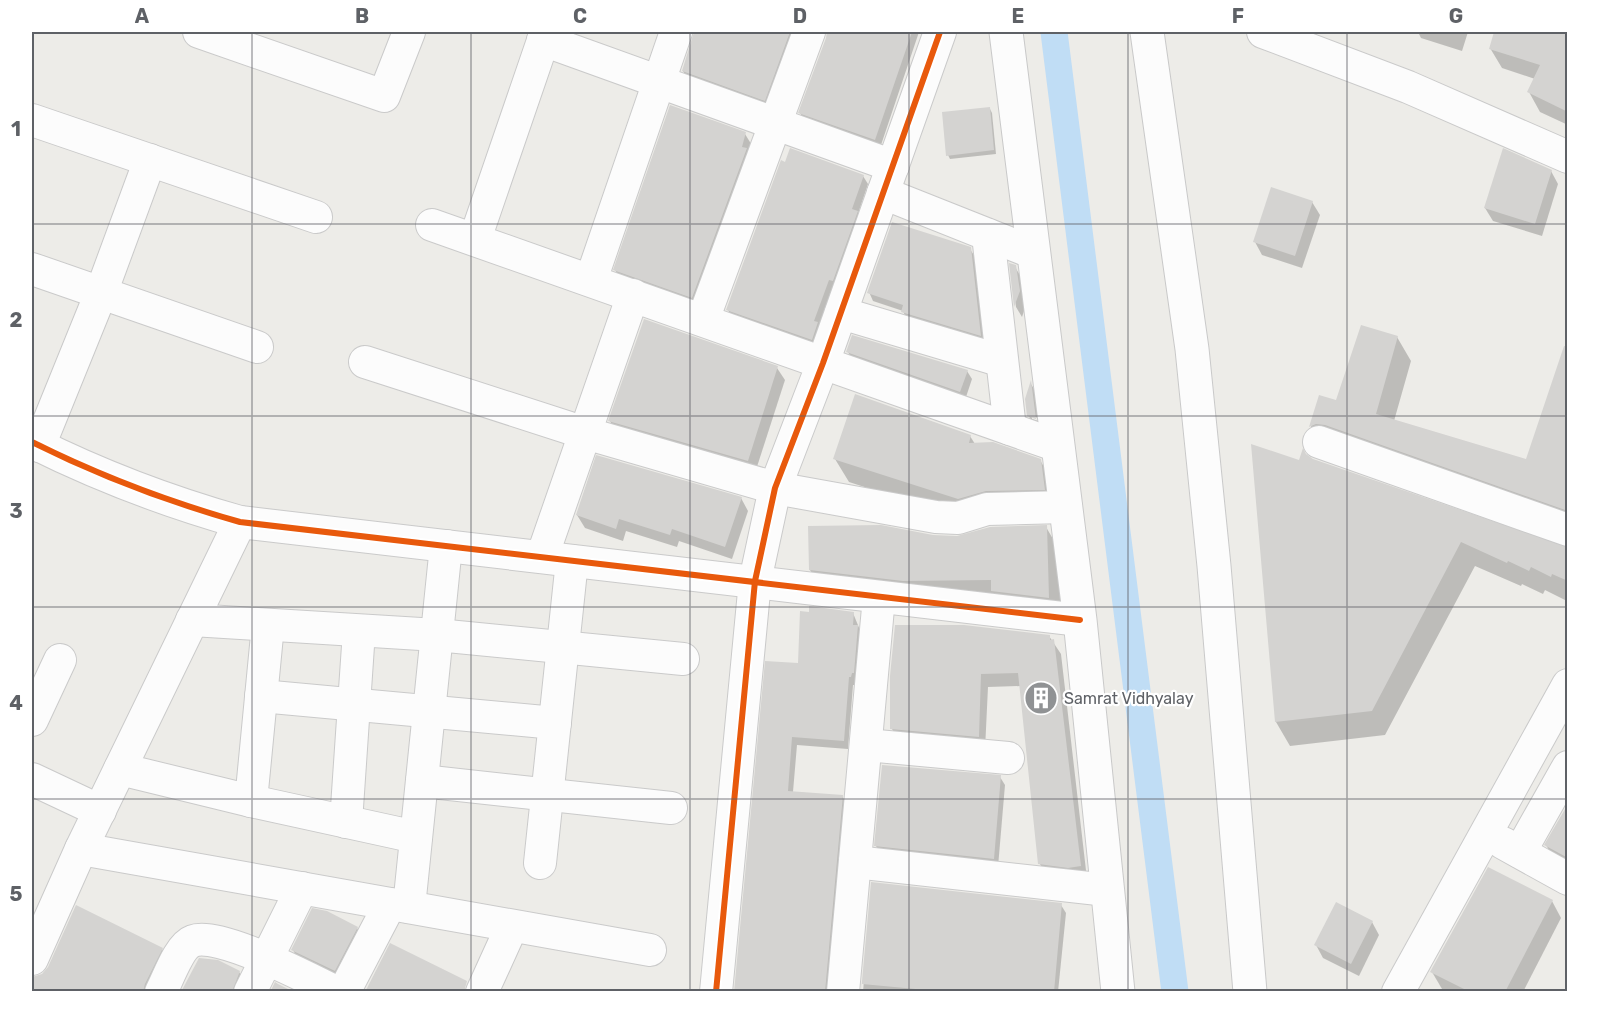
<svg xmlns="http://www.w3.org/2000/svg" width="1599" height="1023" font-family="Rubik,sans-serif">
  <rect width="100%" height="100%" fill="#edece8"/>
  <g fill="#0003">
    <path d="M 695,32 L 799,32 L 769,108 L 688,79 L 683,71 Z"/>
    <path d="M 828,32 L 919,32 L 880,148 L 805,121 L 800,113 L 828,38 Z"/>
    <path d="M 1412,32 L 1468,32 L 1462,51 L 1421,38 L 1419,34 Z"/>
    <path d="M 1496,32 L 1568,32 L 1568,125 L 1540,112 L 1529,92 L 1535,79 L 1502,68 L 1490,48 Z"/>
    <path d="M 990,109 L 992,113 L 996,154 L 950,159 L 948,155 Z"/>
    <path d="M 745,134 L 753,147 L 699,310 L 623,283 L 615,270 Z"/>
    <path d="M 1551,171 L 1558,184 L 1542,236 L 1493,221 L 1485,208 Z"/>
    <path d="M 863,176 L 868,184 L 858,214 L 861,221 L 817,348 L 732,318 L 728,310 Z"/>
    <path d="M 1312,202 L 1320,215 L 1302,268 L 1262,255 L 1255,242 Z"/>
    <path d="M 970,249 L 975,257 L 985,343 L 907,320 L 903,311 L 873,301 L 869,292 Z"/>
    <path d="M 1011,265 L 1015,267 L 1023,280 L 1026,305 L 1022,317 L 1016,307 Z"/>
    <path d="M 1397,337 L 1411,361 L 1394,421 L 1527,461 L 1568,384 L 1568,529 L 1324,451 L 1311,427 L 1320,397 L 1337,402 Z"/>
    <path d="M 848,352 L 967,371 L 972,379 L 965,400 L 852,360 Z"/>
    <path d="M 777,368 L 785,380 L 755,473 L 617,434 L 610,421 Z"/>
    <path d="M 1031,384 L 1037,394 L 1041,419 L 1032,416 L 1032,419 L 1041,422 L 1036,428 L 1028,415 Z"/>
    <path d="M 970,436 L 975,444 L 1040,460 L 1054,484 L 1057,513 L 972,522 L 849,482 L 835,459 Z"/>
    <path d="M 1312,460 L 1568,549 L 1568,598 L 1565,600 L 1545,590 L 1543,594 L 1522,584 L 1521,586 L 1475,566 L 1385,735 L 1290,746 L 1276,722 L 1300,462 Z"/>
    <path d="M 741,498 L 748,511 L 732,559 L 679,541 L 677,547 L 626,531 L 623,541 L 585,528 L 577,515 Z"/>
    <path d="M 1046,527 L 1060,551 L 1062,621 L 824,593 L 810,570 L 933,536 L 957,537 Z"/>
    <path d="M 853,613 L 862,635 L 856,685 L 853,685 L 848,749 L 797,745 L 793,792 L 842,796 L 847,805 L 830,992 L 736,992 L 799,665 Z"/>
    <path d="M 1049,636 L 1061,654 L 1087,879 L 1047,877 L 1040,864 L 1021,686 L 988,687 L 985,750 L 900,742 L 892,729 L 891,676 Z"/>
    <path d="M 1000,777 L 1005,785 L 998,867 L 881,854 L 876,846 Z"/>
    <path d="M 1568,808 L 1568,869 L 1556,862 L 1546,845 Z"/>
    <path d="M 872,884 L 1061,905 L 1066,913 L 1058,992 L 863,992 Z"/>
    <path d="M 1552,901 L 1561,918 L 1523,992 L 1448,992 L 1442,989 L 1432,972 Z"/>
    <path d="M 1372,922 L 1379,935 L 1359,976 L 1323,958 L 1316,945 Z"/>
    <path d="M 357,928 L 370,952 L 349,992 L 306,974 L 293,950 Z"/>
    <path d="M 162,949 L 175,972 L 166,992 L 32,992 L 33,978 Z"/>
    <path d="M 239,972 L 251,992 L 183,992 Z"/>
  </g>
  <g fill="none" stroke-linecap="round" stroke-linejoin="round">
    <path stroke="#c0ddf5" stroke-width="27" d="M 1054,32 L 1175,992"/>
  </g>
  <g fill="#d4d3d1">
    <path d="M 694,32 L 790,32 L 765,101 L 682,71 Z"/>
    <path d="M 827,32 L 912,32 L 875,140 L 798,113 L 826,38 Z"/>
    <path d="M 1494,32 L 1568,32 L 1568,112 L 1527,92 L 1540,65 L 1489,49 Z"/>
    <path d="M 670,105 L 746,132 L 742,147 L 747,148 L 692,298 L 613,270 Z"/>
    <path d="M 990,107 L 994,150 L 946,156 L 942,112 Z"/>
    <path d="M 790,148 L 864,175 L 852,209 L 858,211 L 833,281 L 829,280 L 814,321 L 818,322 L 812,340 L 726,310 L 781,160 L 785,162 Z"/>
    <path d="M 1503,148 L 1552,170 L 1535,224 L 1484,208 Z"/>
    <path d="M 1271,187 L 1313,201 L 1295,256 L 1253,242 Z"/>
    <path d="M 892,222 L 971,247 L 981,336 L 901,312 L 903,305 L 867,293 Z"/>
    <path d="M 1009,263 L 1016,265 L 1020,291 L 1014,307 Z"/>
    <path d="M 644,319 L 778,366 L 748,461 L 608,421 Z"/>
    <path d="M 1361,325 L 1398,336 L 1376,414 L 1526,459 L 1564,346 L 1568,347 L 1568,511 L 1325,425 L 1316,424 L 1309,427 L 1319,395 L 1336,400 Z"/>
    <path d="M 852,335 L 968,370 L 960,392 L 846,352 Z"/>
    <path d="M 1031,380 L 1036,419 L 1027,416 L 1025,399 Z"/>
    <path d="M 855,394 L 971,435 L 969,443 L 993,442 L 1041,459 L 1045,490 L 986,491 L 958,499 L 833,459 Z"/>
    <path d="M 1251,444 L 1299,460 L 1303,448 L 1306,454 L 1313,459 L 1568,547 L 1568,581 L 1552,574 L 1551,577 L 1531,567 L 1529,571 L 1508,561 L 1507,563 L 1461,542 L 1372,711 L 1275,722 Z"/>
    <path d="M 596,455 L 742,497 L 725,547 L 672,529 L 670,535 L 619,519 L 616,529 L 576,515 Z"/>
    <path d="M 881,525 L 933,535 L 957,536 L 990,527 L 1047,525 L 1049,598 L 991,591 L 991,580 L 903,581 L 809,570 L 808,526 Z"/>
    <path d="M 809,606 L 854,612 L 853,625 L 858,625 L 854,673 L 852,673 L 851,677 L 849,677 L 844,741 L 792,737 L 788,791 L 843,795 L 825,992 L 734,992 L 765,661 L 798,663 L 800,611 L 809,612 Z"/>
    <path d="M 895,625 L 964,625 L 1050,635 L 1050,640 L 1054,639 L 1081,866 L 1068,868 L 1038,864 L 1018,673 L 981,674 L 979,737 L 890,729 L 890,676 Z"/>
    <path d="M 882,765 L 1001,775 L 994,859 L 874,846 Z"/>
    <path d="M 1568,804 L 1568,858 L 1544,845 Z"/>
    <path d="M 1488,867 L 1553,900 L 1505,992 L 1470,992 L 1430,972 Z"/>
    <path d="M 871,882 L 1062,903 L 1054,992 L 948,992 L 862,984 L 861,992 Z"/>
    <path d="M 1336,902 L 1373,921 L 1351,964 L 1314,945 Z"/>
    <path d="M 76,905 L 163,948 L 145,984 L 143,992 L 32,992 L 32,977 L 42,974 L 48,967 Z"/>
    <path d="M 312,908 L 327,911 L 358,927 L 335,971 L 291,950 Z"/>
    <path d="M 390,943 L 467,981 L 464,992 L 365,992 Z"/>
    <path d="M 199,958 L 218,960 L 240,971 L 232,992 L 181,992 Z"/>
    <path d="M 275,982 L 278,984 L 294,992 L 270,992 Z"/>
  </g>
  <g fill="none" stroke-linecap="round" stroke-linejoin="round">
    <defs>
      <g id="minor">
        <path d="M 199,32 L 384,96 L 409,32"/>
        <path d="M 1263,32 L 1408,87 L 1568,157"/>
        <path d="M 543,40 L 893,166"/>
        <path d="M 32,120 L 316,217"/>
        <path d="M 883,193 L 1034,253"/>
        <path d="M 432,225 L 1058,446"/>
        <path d="M 988,235 L 1010,429"/>
        <path d="M 475,239 L 546,32"/>
        <path d="M 32,269 L 257,347"/>
        <path d="M 591,280 L 676,32"/>
        <path d="M 841,313 L 1002,361"/>
        <path d="M 703,320 L 809,32"/>
        <path d="M 365,362 L 585,433 L 775,488 L 936,517 L 958,518 L 987,509 L 1066,507"/>
        <path d="M 32,442 C 98,475 169,502 240,522 L 1080,620"/>
        <path d="M 1319,442 L 1568,530"/>
        <path d="M 39,446 L 101,293 L 150,160"/>
        <path d="M 542,557 L 633,295"/>
        <path d="M 192,620 L 437,635 L 683,659"/>
        <path d="M 261,696 L 555,723"/>
        <path d="M 32,720 L 60,660"/>
        <path d="M 866,745 L 1008,758"/>
        <path d="M 120,769 L 251,801 L 416,837"/>
        <path d="M 32,779 L 100,811"/>
        <path d="M 422,781 L 671,808"/>
        <path d="M 251,801 L 268,625"/>
        <path d="M 346,822 L 359,631"/>
        <path d="M 1503,843 L 1568,879"/>
        <path d="M 81,849 L 650,950"/>
        <path d="M 1520,852 L 1568,767"/>
        <path d="M 855,862 L 1107,890"/>
        <path d="M 540,863 L 572,561"/>
        <path d="M 409,907 L 446,546"/>
        <path d="M 32,959 L 81,849 L 240,522"/>
        <path d="M 161,992 C 168,979 179,946 193,941 C 218,931 310,979 336,992"/>
        <path d="M 250,992 L 302,888"/>
        <path d="M 344,992 L 390,904"/>
        <path d="M 482,992 L 512,926"/>
        <path d="M 716,992 L 755,581 L 775,488 L 823,363 L 940,32"/>
        <path d="M 843,992 L 879,597"/>
        <path d="M 1398,992 L 1568,685"/>
      </g>
      <g id="secondary">
        <path d="M 1006,32 L 1080,620 L 1118,992"/>
        <path d="M 1147,32 L 1192,349 L 1214,566 L 1250,992"/>
      </g>
    </defs>
    <use href="#minor" stroke="#cacaca" stroke-width="34"/>
    <use href="#secondary" stroke="#c9c9c9" stroke-width="35"/>
    <use href="#minor" stroke="#fcfcfc" stroke-width="32"/>
    <use href="#secondary" stroke="#fcfcfc" stroke-width="33"/>
    <defs>
      <g id="cycleway">
        <path d="M 32,442 C 98,475 169,502 240,522 L 1080,620"/>
        <path d="M 716,992 L 755,581 L 775,488 L 823,363 L 940,32"/>
      </g>
    </defs>
    <use href="#cycleway" stroke="#fff" stroke-width="10"/>
    <use href="#cycleway" stroke="#e8590c" stroke-width="6"/>
  </g>
  <path fill="none" stroke="#5e6166" stroke-width="1.5" stroke-opacity="0.55" d="M 252,32 L 252,992M 471,32 L 471,992M 690,32 L 690,992M 909,32 L 909,992M 1128,32 L 1128,992M 1347,32 L 1347,992M 32,224 L 1568,224M 32,416 L 1568,416M 32,607 L 1568,607M 32,799 L 1568,799"/>
  <defs>
    <symbol id="building-disc" viewBox="-11 -11 22 22"><circle r="9.5" fill="#909294" stroke="#fff"/><path d="M-4-6H4V6H1V3H-1V6H-4ZM-2.5-4.3h1.7v1.8h-1.7ZM.8-4.3h1.7v1.8H.8ZM-2.5-1h1.7V.8h-1.7ZM.8-1h1.7V.8H.8Z" fill="#fff"/></symbol>
  </defs>
  <g fill-rule="evenodd">
    <use href="#building-disc" x="1022" y="679" width="38" height="38"/>
  </g>
  <g text-anchor="middle" dominant-baseline="central" stroke-width="4.5" stroke-linejoin="round" paint-order="stroke">
    <g font-size="16" fill="#5e6166" stroke="#fff" text-anchor="start">
      <text x="1064" y="698">Samrat Vidhyalay</text>
    </g>
  </g>
  <rect width="1599" height="1023" fill="none" stroke="#ffffff" stroke-width="66"/>
  <rect x="33" y="33" width="1533" height="957" fill="none" stroke="#5e6166" stroke-width="2"/>
  <g font-size="20" text-anchor="middle" font-weight="bold" fill="#5e6166">
    <text x="142" y="23">A</text>
    <text x="362" y="23">B</text>
    <text x="580" y="23">C</text>
    <text x="800" y="23">D</text>
    <text x="1018" y="23">E</text>
    <text x="1238" y="23">F</text>
    <text x="1456" y="23">G</text>
    <text x="16" y="136">1</text>
    <text x="16" y="327">2</text>
    <text x="16" y="518">3</text>
    <text x="16" y="710">4</text>
    <text x="16" y="901">5</text>
  </g>
</svg>
